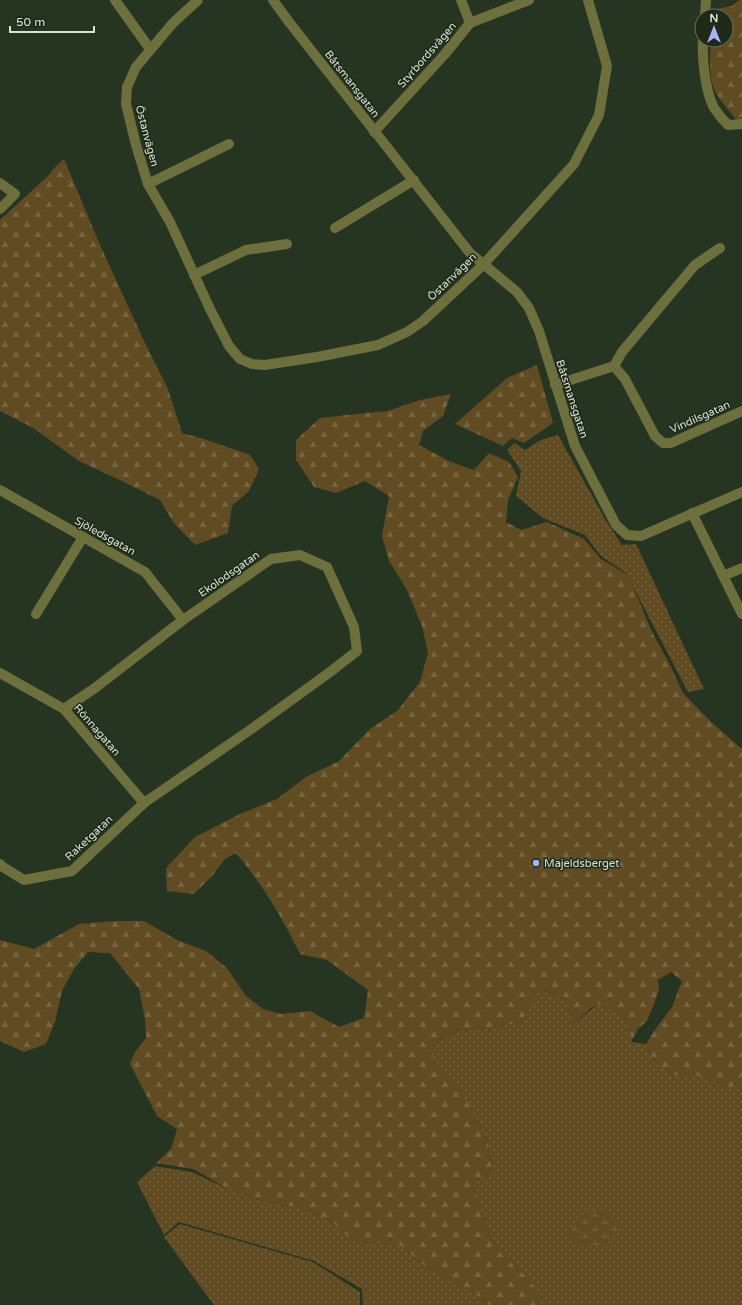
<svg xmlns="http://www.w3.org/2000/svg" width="742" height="1305" font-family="'Varela Round',sans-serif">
  <defs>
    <pattern id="grass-dots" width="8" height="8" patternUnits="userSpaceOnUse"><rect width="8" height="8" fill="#604b22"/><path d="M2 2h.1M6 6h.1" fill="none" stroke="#766541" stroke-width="1.8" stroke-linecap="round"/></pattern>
    <pattern id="forest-firs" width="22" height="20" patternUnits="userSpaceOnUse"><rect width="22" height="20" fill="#604b22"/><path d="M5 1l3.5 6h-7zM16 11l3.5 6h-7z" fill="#766541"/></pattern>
    <pattern id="wetland-marsh" width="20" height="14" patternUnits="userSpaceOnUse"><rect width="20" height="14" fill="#604b22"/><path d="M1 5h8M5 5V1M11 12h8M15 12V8" fill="none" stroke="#766541"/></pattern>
  </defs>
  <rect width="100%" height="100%" fill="#263422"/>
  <g fill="url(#grass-dots)">
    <path d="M 558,435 L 605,519 L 622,545 L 636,544 L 704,689 L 688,692 L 626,573 L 601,556 L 585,535 L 543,518 L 516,496 L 521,471 L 507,450 L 514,443 L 525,450 L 541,440 Z"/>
    <path d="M 542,989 L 564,999 L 574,1023 L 598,1004 L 623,1015 L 630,1033 L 631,1042 L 646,1044 L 653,1061 L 674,1075 L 695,1075 L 729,1087 L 742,1086 L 742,1305 L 539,1305 L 539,1292 L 521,1271 L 499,1252 L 487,1228 L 473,1183 L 492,1171 L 488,1144 L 476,1117 L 433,1061 L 434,1042 L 459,1030 L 490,1028 L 506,1024 L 522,1024 L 531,1000 Z"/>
    <path d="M 155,1166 L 192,1172 L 228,1189 L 264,1201 L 300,1208 L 331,1221 L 351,1240 L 401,1246 L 427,1268 L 477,1295 L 489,1305 L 363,1305 L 362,1289 L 314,1261 L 179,1222 L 164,1235 L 137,1182 Z"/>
    <path d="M 180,1224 L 313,1262 L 360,1292 L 360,1305 L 214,1305 L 164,1237 Z"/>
  </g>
  <g fill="url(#forest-firs)">
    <path d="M 739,0 L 742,0 L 742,127 C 734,116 724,106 717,95 C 708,81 710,56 711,40 L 726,40 L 726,16 L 712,16 L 712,10 L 732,6 Z"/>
    <path d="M 64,159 L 100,245 L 144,341 L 168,389 L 182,433 L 204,439 L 250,455 L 259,469 L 249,491 L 232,506 L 228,533 L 195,545 L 173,522 L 160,500 L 126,483 L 79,461 L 33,428 L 0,411 L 0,220 L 48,176 L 56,166 Z"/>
    <path d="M 537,365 L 553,423 L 524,443 L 512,438 L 503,446 L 455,424 L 507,378 Z"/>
    <path d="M 451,394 L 443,416 L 423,431 L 419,445 L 451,462 L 474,470 L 489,453 L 509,462 L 518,477 L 508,500 L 506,522 L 521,530 L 547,522 L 584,539 L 601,559 L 628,575 L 652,632 L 668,661 L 683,693 L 710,721 L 742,749 L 742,1086 L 729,1087 L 695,1075 L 674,1075 L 653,1061 L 646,1044 L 655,1030 L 672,1007 L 682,981 L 671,972 L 658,980 L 659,990 L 654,1004 L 647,1021 L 638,1029 L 631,1042 L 630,1033 L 623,1015 L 598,1004 L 591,1008 L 574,1023 L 564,999 L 543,989 L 531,1000 L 522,1024 L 506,1024 L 490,1028 L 458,1030 L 434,1042 L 433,1061 L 459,1088 L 476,1117 L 488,1144 L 492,1171 L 473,1183 L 487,1228 L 499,1252 L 521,1271 L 539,1292 L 539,1305 L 489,1305 L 477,1295 L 427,1268 L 401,1246 L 351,1240 L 331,1221 L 300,1208 L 264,1201 L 228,1189 L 193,1169 L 156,1163 L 171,1149 L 177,1129 L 157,1116 L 130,1064 L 135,1052 L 146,1038 L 145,1019 L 139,989 L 110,953 L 88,952 L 74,969 L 62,991 L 55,1022 L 46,1044 L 24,1052 L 0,1041 L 0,940 L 34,949 L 79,924 L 115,921 L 144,921 L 177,940 L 206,951 L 227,968 L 246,996 L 263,1009 L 281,1014 L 310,1011 L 339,1027 L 364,1018 L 368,990 L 327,960 L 300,954 C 282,917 262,884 236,853 L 225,859 L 212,876 L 194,894 L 167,891 L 166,868 L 195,837 L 240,814 L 277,799 L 306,777 L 339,761 L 370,729 L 397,711 L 420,682 L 428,653 L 422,626 L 407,590 L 389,561 L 382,536 L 389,496 L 365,481 L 336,493 L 314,487 L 296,460 L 296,440 L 320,418 L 365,413 L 388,411 L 420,400 Z"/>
  </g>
  <path fill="url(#wetland-marsh)" d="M 601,1211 L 614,1217 L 623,1227 L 606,1246 L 580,1245 L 566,1234 L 581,1215 Z"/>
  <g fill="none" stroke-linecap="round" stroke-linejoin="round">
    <g stroke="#6d6f3d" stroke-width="10">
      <path d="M 115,0 L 150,49"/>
      <path d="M 198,0 L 173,23 L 136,67 L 127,87 L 126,104 L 136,145 L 148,184 L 170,222 L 210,309 L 229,346 L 240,359 L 252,364 L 265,365 L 317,357 L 378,345 L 407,332 L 423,321 L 483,265 L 574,164 L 599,115 L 607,66 L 588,0"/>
      <path d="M 273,0 L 289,22 L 470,253 L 517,292 L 529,308 L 539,331 L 575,446 L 616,525 L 627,535 L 641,536 L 742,492"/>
      <path d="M 461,0 L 470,23"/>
      <path d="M 705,16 L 706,0"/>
      <path d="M 703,40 C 702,59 705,91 714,108 C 718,114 723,120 728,125 L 742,124"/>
      <path d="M 374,132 L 445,54 L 470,23 L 529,0"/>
      <path d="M 0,183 L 15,194 L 0,209"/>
      <path d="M 148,184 L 229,144"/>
      <path d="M 335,228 L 414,180"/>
      <path d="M 194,275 L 246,250 L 287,244"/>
      <path d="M 614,366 L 625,379 L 655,436 L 663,443 L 671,443 L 742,411"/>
      <path d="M 555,385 L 614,366 L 622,352 L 695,265 L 720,248"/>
      <path d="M 0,490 L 145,572 L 183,620"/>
      <path d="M 692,513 L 742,614"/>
      <path d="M 723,576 L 742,568"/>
      <path d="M 36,614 L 83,537"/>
      <path d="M 0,673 L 64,709 L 144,803"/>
      <path d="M 0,864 L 3,867 L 24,880 L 72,871 L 144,803 L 250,730 L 330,672 L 357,651 L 354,627 L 327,567 L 300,555 L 271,559 L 183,620 L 95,688 L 64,709"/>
    </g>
  </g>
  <circle fill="#a7b1fc" stroke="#1d2a18" stroke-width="1.5" cx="536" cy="863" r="4"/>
  <g text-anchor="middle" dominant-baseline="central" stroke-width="3" stroke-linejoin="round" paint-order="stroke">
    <g font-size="11" fill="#d9e2d7" stroke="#1d2a18">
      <text transform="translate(427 55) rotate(-49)">Styrbordsvägen</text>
      <text transform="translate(352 84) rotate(52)">Båtsmansgatan</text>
      <text transform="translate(147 136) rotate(75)">Östanvägen</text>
      <text transform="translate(452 277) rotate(-44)">Östanvägen</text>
      <text transform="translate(572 399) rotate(72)">Båtsmansgatan</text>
      <text transform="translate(700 417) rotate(-24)">Vindilsgatan</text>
      <text transform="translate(105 536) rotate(29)">Sjöledsgatan</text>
      <text transform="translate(229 574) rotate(-35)">Ekolodsgatan</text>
      <text transform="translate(97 730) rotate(49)">Rönnagatan</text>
      <text transform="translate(89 838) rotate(-43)">Raketgatan</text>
    </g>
    <g font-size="11" fill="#d9e2d7" stroke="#1d2a18" text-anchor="start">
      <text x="544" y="863">Majeldsberget</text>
    </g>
  </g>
  <g transform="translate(714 28)"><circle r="19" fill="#1d2a18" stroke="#687464"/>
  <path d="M0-3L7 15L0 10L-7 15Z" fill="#a7b1fc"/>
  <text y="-6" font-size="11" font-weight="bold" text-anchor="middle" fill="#d9e2d7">N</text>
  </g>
  <path d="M10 26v6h84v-6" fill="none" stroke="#d9e2d7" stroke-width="2"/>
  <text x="16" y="26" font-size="12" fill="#d9e2d7" stroke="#1d2a18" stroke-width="3" paint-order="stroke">50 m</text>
</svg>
